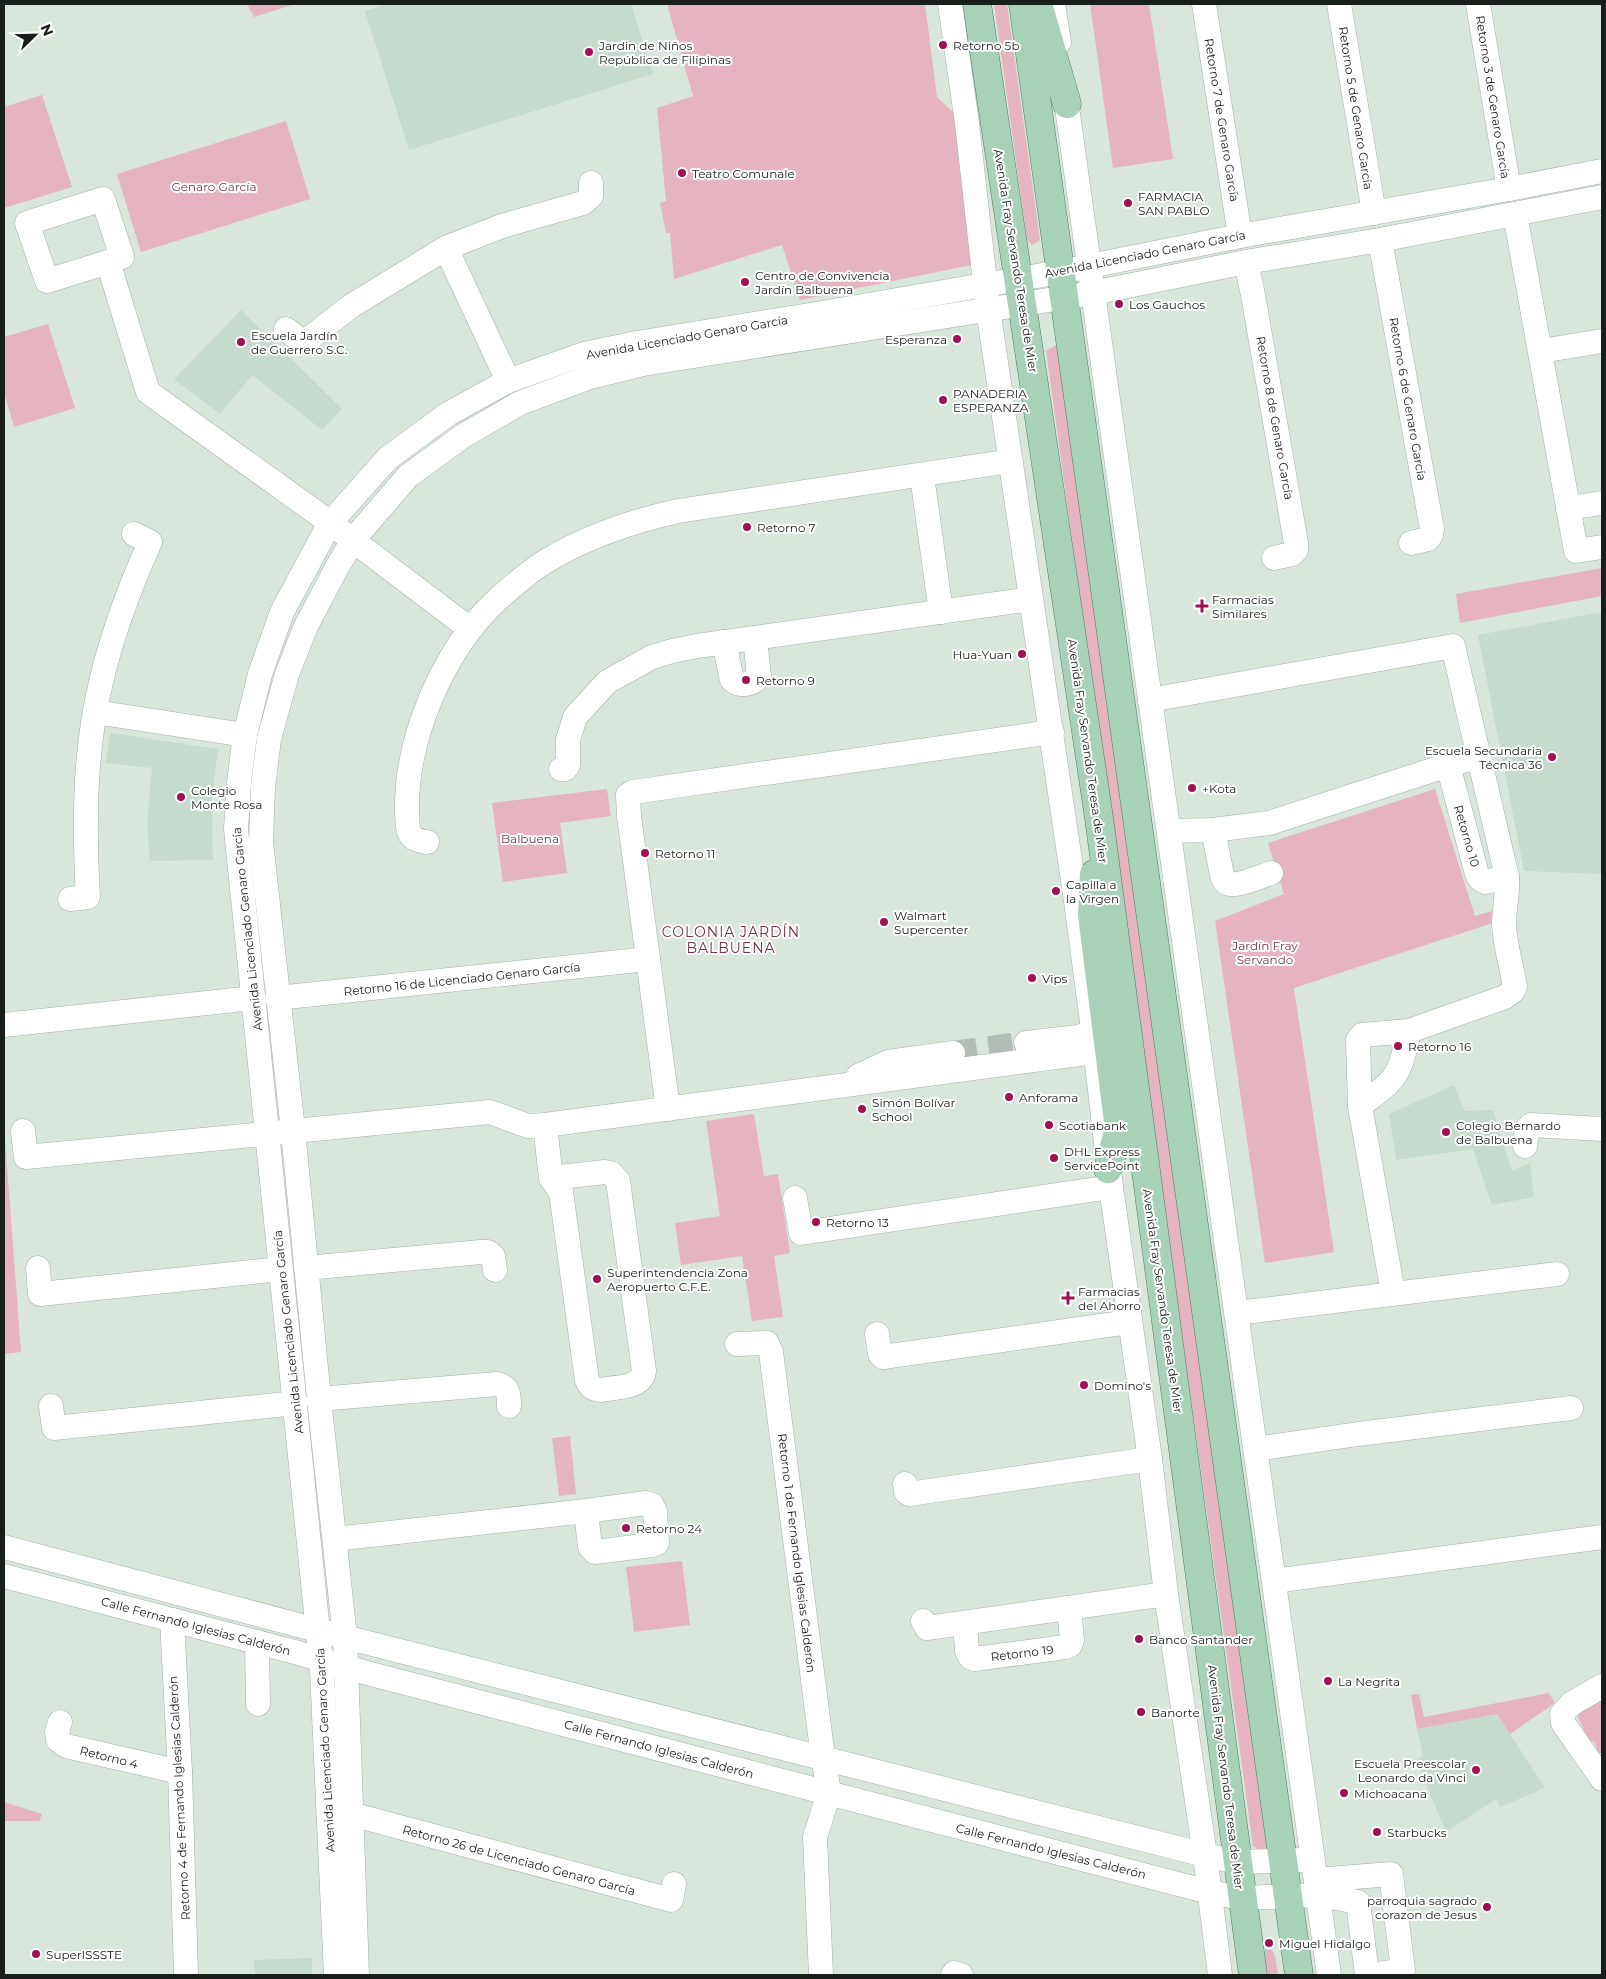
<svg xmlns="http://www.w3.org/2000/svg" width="1606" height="1979" font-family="Montserrat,sans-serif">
  <rect width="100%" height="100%" fill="#d8e6dc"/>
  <g fill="#c6dbcd">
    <path d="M 387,4 L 631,4 L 653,74 L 409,150 L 365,11 Z"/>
    <path d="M 241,310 L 342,409 L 322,430 L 252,375 L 220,414 L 174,379 Z"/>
    <path d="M 1602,612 L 1602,874 L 1524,871 L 1478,635 Z"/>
    <path d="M 110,733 L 218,749 L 212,798 L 213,860 L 150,861 L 147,826 L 152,768 L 106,763 Z"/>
    <path d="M 1454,1085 L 1465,1111 L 1493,1110 L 1512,1171 L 1530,1163 L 1534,1197 L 1492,1205 L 1473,1149 L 1396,1160 L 1389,1114 Z"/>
    <path d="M 1497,1714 L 1545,1788 L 1500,1807 L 1496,1799 L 1446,1832 L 1416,1760 L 1423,1755 L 1417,1729 Z"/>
    <path d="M 312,1958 L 312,1975 L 255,1975 L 254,1960 Z"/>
  </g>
  <g fill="#e6b4c1">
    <path d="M 247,4 L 295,4 L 254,17 Z"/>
    <path d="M 667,4 L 925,4 L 937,97 L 958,117 L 981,263 L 800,300 L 782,245 L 674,279 L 670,233 L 666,233 L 660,203 L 666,201 L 657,108 L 693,96 Z"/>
    <path d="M 994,4 L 1007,4 L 1040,240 L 1032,245 L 1027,239 Z"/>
    <path d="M 1090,4 L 1149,4 L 1173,159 L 1113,168 Z"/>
    <path d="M 42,95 L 72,187 L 4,208 L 4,107 Z"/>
    <path d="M 286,121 L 310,199 L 141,252 L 117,174 Z"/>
    <path d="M 48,324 L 75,408 L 14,427 L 4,392 L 4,337 Z"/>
    <path d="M 1058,344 L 1272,1839 L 1267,1847 L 1261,1851 L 1253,1846 L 1046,351 Z"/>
    <path d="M 1602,568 L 1602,596 L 1460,623 L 1456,594 Z"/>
    <path d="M 607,789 L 611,816 L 560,823 L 567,873 L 503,882 L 492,803 Z"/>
    <path d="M 1435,789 L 1475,916 L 1499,909 L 1502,920 L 1294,988 L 1334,1252 L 1265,1263 L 1215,921 L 1284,894 L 1268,843 Z"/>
    <path d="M 754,1114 L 764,1176 L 778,1174 L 790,1253 L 774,1256 L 783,1317 L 752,1321 L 742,1256 L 681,1265 L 675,1223 L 720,1216 L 706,1121 Z"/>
    <path d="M 4,1126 L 21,1352 L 4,1354 Z"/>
    <path d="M 570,1436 L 576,1494 L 559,1496 L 552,1438 Z"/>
    <path d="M 682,1561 L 690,1625 L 634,1632 L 626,1567 Z"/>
    <path d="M 1549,1693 L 1555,1703 L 1510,1734 L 1497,1714 L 1417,1729 L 1411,1695 L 1419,1694 L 1424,1717 Z"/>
    <path d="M 1602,1695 L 1602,1754 L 1598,1752 L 1595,1743 L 1588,1739 L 1578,1717 L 1582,1709 Z"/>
    <path d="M 4,1802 L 42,1814 L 39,1821 L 4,1821 Z"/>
    <path d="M 1265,1949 L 1272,1950 L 1275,1955 L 1278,1975 L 1265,1975 Z"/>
  </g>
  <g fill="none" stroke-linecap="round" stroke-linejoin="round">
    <path stroke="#b2beb5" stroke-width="24" stroke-dasharray="24 12" stroke-linecap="butt" d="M 953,1053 L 1026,1043"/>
    <defs>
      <g id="minor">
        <path d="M 950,4 L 967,123 L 988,309 L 1075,894 L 1093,1029 L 1111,1187 L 1150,1459 L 1166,1594 L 1205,1855 L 1220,1975"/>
        <path d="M 1053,4 L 1059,42"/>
        <path d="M 1204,4 L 1240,236"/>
        <path d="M 1339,4 L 1374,213"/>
        <path d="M 1478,4 L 1509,189"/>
        <path d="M 1064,86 L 1329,1975"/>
        <path d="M 1515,214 L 1576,551 L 1602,547"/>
        <path d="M 1380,240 L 1432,529 L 1431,535 L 1428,539 L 1411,543"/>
        <path d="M 446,248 L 508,381"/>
        <path d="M 108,262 L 47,281 L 27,223 L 103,199 L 122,257 L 108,262 L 148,392 L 318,514 L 470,629"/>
        <path d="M 1246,262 L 1253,295 L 1296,543 L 1296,550 L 1292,554 L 1274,558"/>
        <path d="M 286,329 L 301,341 L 306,341 L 351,306 L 446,248 L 502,226 L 583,203 L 591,196 L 591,183"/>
        <path d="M 1541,351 L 1602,341"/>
        <path d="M 922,476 L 941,612"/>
        <path d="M 1568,508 L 1602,503"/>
        <path d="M 724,642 L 732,680 C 741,687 752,685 759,676 L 755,638"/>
        <path d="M 1150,700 L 1453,646 L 1507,877 C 1508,894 1504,909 1504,925 C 1505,946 1512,967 1515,987 L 1513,991 L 1505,997 L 1409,1031 L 1362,1035 L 1358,1040 L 1360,1106 L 1393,1293"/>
        <path d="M 95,712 L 245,735"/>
        <path d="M 1448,765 L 1477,874 L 1480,879 L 1485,882 L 1507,877"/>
        <path d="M 561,769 L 565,769 L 568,765 L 568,740 L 575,717 L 607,682 L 652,657 L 672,651 L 697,646 L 1031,599"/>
        <path d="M 1213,830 L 1222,875 C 1223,879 1225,883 1230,884 C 1238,886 1262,876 1271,873"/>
        <path d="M 1169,831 L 1213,830 L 1269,823 L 1448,765 L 1478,757"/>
        <path d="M 427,842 C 405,840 408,828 407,810 C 406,737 444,649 497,600 C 513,586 530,570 548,560 C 588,536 633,521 678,511 L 1011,461"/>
        <path d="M 70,899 L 88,897 C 84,825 84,752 101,682 C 112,634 130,587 150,542 L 134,534"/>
        <path d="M 277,998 L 648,959"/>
        <path d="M 4,1025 L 253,998"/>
        <path d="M 1026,1043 L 1079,1037 L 1087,1034 L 1093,1029"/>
        <path d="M 858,1076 L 888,1062 L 953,1053"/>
        <path d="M 1360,1106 C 1372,1096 1391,1085 1398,1070 C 1404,1058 1406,1044 1409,1031"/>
        <path d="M 668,1109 L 629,816 L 628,795 L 633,792 L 1052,732"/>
        <path d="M 545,1125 L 551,1178 L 561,1192 L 587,1380 C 590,1387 593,1389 600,1390 C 614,1387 642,1389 644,1371 L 618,1181 L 611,1173 L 605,1172 L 551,1178"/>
        <path d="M 23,1131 L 26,1157 L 490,1112 L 528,1126 L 545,1125 L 1095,1052"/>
        <path d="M 1525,1146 L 1527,1129 L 1531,1125 L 1602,1129"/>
        <path d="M 795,1198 L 801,1233 L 1111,1187"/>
        <path d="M 38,1268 L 40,1294 L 281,1269"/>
        <path d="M 306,1268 L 481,1252 L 488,1252 L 493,1256 L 495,1270"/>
        <path d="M 1237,1313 L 1557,1274"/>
        <path d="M 877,1334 L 880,1354 L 883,1357 L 1129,1322"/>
        <path d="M 737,1344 L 767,1343 L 771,1352 L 821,1742 L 829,1793 L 815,1837 L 821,1975"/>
        <path d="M 319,1399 L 497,1384 C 509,1387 509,1395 509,1406"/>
        <path d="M 51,1406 L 54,1428 L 296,1403"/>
        <path d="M 1256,1449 L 1358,1434 L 1571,1408"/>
        <path d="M 905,1484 L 906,1492 L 909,1494 L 1150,1459"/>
        <path d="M 335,1539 L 586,1511 L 646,1503 L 652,1505 L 655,1511 L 657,1543 L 651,1545 L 595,1552 L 590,1547 L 586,1511"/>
        <path d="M 4,1547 L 317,1630 L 1205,1855 L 1237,1862 L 1302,1860"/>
        <path d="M 4,1576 L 295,1652 L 367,1673 L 1209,1892 L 1242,1898 L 1319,1895 L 1358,1902 L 1367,1975"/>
        <path d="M 1274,1581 L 1602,1537"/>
        <path d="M 172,1620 L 180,1772 L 186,1975"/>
        <path d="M 923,1621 L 927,1628 L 1166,1594"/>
        <path d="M 965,1623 L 967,1651 L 970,1657 L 975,1659 L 1065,1647 L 1070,1645 L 1072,1640 L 1069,1608"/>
        <path d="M 257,1642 L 258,1704"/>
        <path d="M 1602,1686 L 1571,1704 L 1562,1714 L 1563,1723 L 1568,1730 L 1602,1779"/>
        <path d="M 60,1722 L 57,1732 L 58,1740 L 66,1746 L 180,1772"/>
        <path d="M 351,1814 L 671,1900 L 674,1884"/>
        <path d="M 1317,1880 L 1391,1874 L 1403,1970 L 1371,1975"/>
        <path d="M 336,1975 L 322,1671 L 236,829 L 239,783 L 245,735 L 260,674 L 282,612 L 330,523 L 388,458 L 448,414 L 508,381 L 584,354 L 637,343 L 816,314 L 1060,272 L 1240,236 L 1509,189 L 1602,171"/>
        <path d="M 357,1975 L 345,1637 L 319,1399 L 293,1130 L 261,842 L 263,787 L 269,739 L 287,674 L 306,626 L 335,571 L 353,540 L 408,476 L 463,436 L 520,403 L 590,377 L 643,364 L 1093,293 L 1246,262 L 1380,240 L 1602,197"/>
        <path d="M 953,1975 L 954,1973 L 961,1975"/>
      </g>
      <g id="major">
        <path d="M 977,4 L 1099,818 L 1253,1975"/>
        <path d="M 1023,4 L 1299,1975"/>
        <path d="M 1038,4 L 1067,104"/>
        <path d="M 1094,874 L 1092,915 L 1119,1129 L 1108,1169"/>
      </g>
    </defs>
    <use href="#minor" stroke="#a3b1a8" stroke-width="25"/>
    <use href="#major" stroke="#4f7f62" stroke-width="29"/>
    <use href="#minor" stroke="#fff" stroke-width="24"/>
    <use href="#major" stroke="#a7d1b8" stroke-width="28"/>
  </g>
  <g fill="#a21054" stroke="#fff" stroke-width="2">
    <circle cx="943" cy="45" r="5"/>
    <circle cx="589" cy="52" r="5"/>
    <circle cx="682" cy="173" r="5"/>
    <circle cx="1128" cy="203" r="5"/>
    <circle cx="745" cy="282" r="5"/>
    <circle cx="1119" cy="304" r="5"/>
    <circle cx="957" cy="339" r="5"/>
    <circle cx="241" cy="342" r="5"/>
    <circle cx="943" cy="400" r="5"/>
    <circle cx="747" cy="527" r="5"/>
    <path d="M1199.5 598.5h5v5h5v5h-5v5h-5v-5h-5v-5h5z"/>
    <circle cx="1022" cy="654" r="5"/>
    <circle cx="746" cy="680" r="5"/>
    <circle cx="1552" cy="757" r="5"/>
    <circle cx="1192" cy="788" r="5"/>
    <circle cx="181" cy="797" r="5"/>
    <circle cx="645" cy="853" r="5"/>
    <circle cx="1056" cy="891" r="5"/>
    <circle cx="884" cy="922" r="5"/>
    <circle cx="1032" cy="978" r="5"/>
    <circle cx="1398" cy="1046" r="5"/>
    <circle cx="1009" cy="1097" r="5"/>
    <circle cx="862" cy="1109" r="5"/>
    <circle cx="1049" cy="1125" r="5"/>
    <circle cx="1446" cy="1132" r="5"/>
    <circle cx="1054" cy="1158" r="5"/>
    <circle cx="816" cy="1222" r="5"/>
    <circle cx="597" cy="1279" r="5"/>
    <path d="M1065.5 1290.5h5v5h5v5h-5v5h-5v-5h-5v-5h5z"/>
    <circle cx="1084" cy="1385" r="5"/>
    <circle cx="626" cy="1528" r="5"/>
    <circle cx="1139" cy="1639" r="5"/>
    <circle cx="1328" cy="1681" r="5"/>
    <circle cx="1141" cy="1712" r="5"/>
    <circle cx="1476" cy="1770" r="5"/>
    <circle cx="1344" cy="1793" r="5"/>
    <circle cx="1377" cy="1832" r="5"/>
    <circle cx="1487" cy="1907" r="5"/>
    <circle cx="1269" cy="1943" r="5"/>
    <circle cx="36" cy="1954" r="5"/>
  </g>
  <g text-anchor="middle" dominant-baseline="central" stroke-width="4" stroke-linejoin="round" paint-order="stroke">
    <g font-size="12" fill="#181e1a" stroke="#fff" text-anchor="start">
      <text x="599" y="45">Jardin de Niños<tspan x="599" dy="14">República de Filipinas</tspan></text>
      <text x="953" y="45">Retorno 5b</text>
      <text x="692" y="173">Teatro Comunale</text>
      <text x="1138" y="196">FARMACIA<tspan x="1138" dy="14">SAN PABLO</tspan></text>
      <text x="755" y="275">Centro de Convivencia<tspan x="755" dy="14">Jardín Balbuena</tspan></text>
      <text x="1129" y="304">Los Gauchos</text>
      <text x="251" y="335">Escuela Jardín<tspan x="251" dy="14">de Guerrero S.C.</tspan></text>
      <text x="947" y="339" text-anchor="end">Esperanza</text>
      <text x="953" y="393">PANADERIA<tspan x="953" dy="14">ESPERANZA</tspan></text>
      <text x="757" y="527">Retorno 7</text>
      <text x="1212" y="599">Farmacias<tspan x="1212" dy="14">Similares</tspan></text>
      <text x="1012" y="654" text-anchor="end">Hua-Yuan</text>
      <text x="756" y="680">Retorno 9</text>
      <text x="1542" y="750" text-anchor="end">Escuela Secundaria<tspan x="1542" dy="14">Técnica 36</tspan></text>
      <text x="1202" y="788">+Kota</text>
      <text x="191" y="790">Colegio<tspan x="191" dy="14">Monte Rosa</tspan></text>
      <text x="655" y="853">Retorno 11</text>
      <text x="1066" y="884">Capilla a<tspan x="1066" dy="14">la Virgen</tspan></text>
      <text x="894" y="915">Walmart<tspan x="894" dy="14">Supercenter</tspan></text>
      <text x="1042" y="978">Vips</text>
      <text x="1408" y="1046">Retorno 16</text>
      <text x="1019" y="1097">Anforama</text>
      <text x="872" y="1102">Simón Bolívar<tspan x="872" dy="14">School</tspan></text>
      <text x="1059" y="1125">Scotiabank</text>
      <text x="1456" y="1125">Colegio Bernardo<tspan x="1456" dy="14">de Balbuena</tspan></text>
      <text x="1064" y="1151">DHL Express<tspan x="1064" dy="14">ServicePoint</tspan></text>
      <text x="826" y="1222">Retorno 13</text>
      <text x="607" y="1272">Superintendencia Zona<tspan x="607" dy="14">Aeropuerto C.F.E.</tspan></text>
      <text x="1078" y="1291">Farmacias<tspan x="1078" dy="14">del Ahorro</tspan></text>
      <text x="1094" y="1385">Domino's</text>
      <text x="636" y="1528">Retorno 24</text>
      <text x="1149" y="1639">Banco Santander</text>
      <text x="1338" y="1681">La Negrita</text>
      <text x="1151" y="1712">Banorte</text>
      <text x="1466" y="1763" text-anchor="end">Escuela Preescolar<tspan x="1466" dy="14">Leonardo da Vinci</tspan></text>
      <text x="1354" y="1793">Michoacana</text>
      <text x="1387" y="1832">Starbucks</text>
      <text x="1477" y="1900" text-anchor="end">parroquia sagrado<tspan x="1477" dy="14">corazon de Jesus</tspan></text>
      <text x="1279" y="1943">Miguel Hidalgo</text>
      <text x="46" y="1954">SuperISSSTE</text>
    </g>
    <g font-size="12" fill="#181e1a" stroke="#fff">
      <text transform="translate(1493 97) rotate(81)">Retorno 3 de Genaro García</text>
      <text transform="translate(1356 108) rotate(81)">Retorno 5 de Genaro García</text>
      <text transform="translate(1222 120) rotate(81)">Retorno 7 de Genaro García</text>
      <text transform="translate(1145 254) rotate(-11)">Avenida Licenciado Genaro García</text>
      <text transform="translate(1016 261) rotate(81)">Avenida Fray Servando Teresa de Mier</text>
      <text transform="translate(687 337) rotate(-10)">Avenida Licenciado Genaro García</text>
      <text transform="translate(1408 399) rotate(80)">Retorno 6 de Genaro García</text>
      <text transform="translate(1275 418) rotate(80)">Retorno 8 de Genaro García</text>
      <text transform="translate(1088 751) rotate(82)">Avenida Fray Servando Teresa de Mier</text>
      <text transform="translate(1467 836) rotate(74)">Retorno 10</text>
      <text transform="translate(247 929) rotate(-96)">Avenida Licenciado Genaro García</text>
      <text transform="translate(462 979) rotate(-6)">Retorno 16 de Licenciado Genaro García</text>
      <text transform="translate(1163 1301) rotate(82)">Avenida Fray Servando Teresa de Mier</text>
      <text transform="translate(288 1332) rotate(-96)">Avenida Licenciado Genaro García</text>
      <text transform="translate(797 1553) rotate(83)">Retorno 1 de Fernando Iglesias Calderón</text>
      <text transform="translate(196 1626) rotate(15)">Calle Fernando Iglesias Calderón</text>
      <text transform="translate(1022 1653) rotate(-7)">Retorno 19</text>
      <text transform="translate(659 1749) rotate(15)">Calle Fernando Iglesias Calderón</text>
      <text transform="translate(325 1750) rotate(-93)">Avenida Licenciado Genaro García</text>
      <text transform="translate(109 1757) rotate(14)">Retorno 4</text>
      <text transform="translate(1226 1777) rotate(83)">Avenida Fray Servando Teresa de Mier</text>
      <text transform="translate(179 1798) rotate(-93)">Retorno 4 de Fernando Iglesias Calderón</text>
      <text transform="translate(1051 1851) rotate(14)">Calle Fernando Iglesias Calderón</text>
      <text transform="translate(519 1860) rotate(15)">Retorno 26 de Licenciado Genaro García</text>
    </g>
    <g font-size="12" fill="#7e3950" stroke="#fff">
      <text x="214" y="186">Genaro García</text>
      <text x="530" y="838">Balbuena</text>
      <text x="1265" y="945">Jardín Fray<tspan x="1265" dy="14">Servando</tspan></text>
    </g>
    <g font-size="14" letter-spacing="1" fill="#78334a" stroke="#fff">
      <text x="731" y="932">COLONIA JARDÍN<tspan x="731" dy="16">BALBUENA</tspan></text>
    </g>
  </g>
  <rect width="1606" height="1979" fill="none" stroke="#181e1a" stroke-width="10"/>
  <g transform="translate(35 35) rotate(67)" stroke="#ffffff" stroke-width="4" paint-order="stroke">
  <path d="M0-4L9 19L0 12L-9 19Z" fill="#181e1a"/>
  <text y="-8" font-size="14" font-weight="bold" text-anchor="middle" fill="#181e1a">N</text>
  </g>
</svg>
